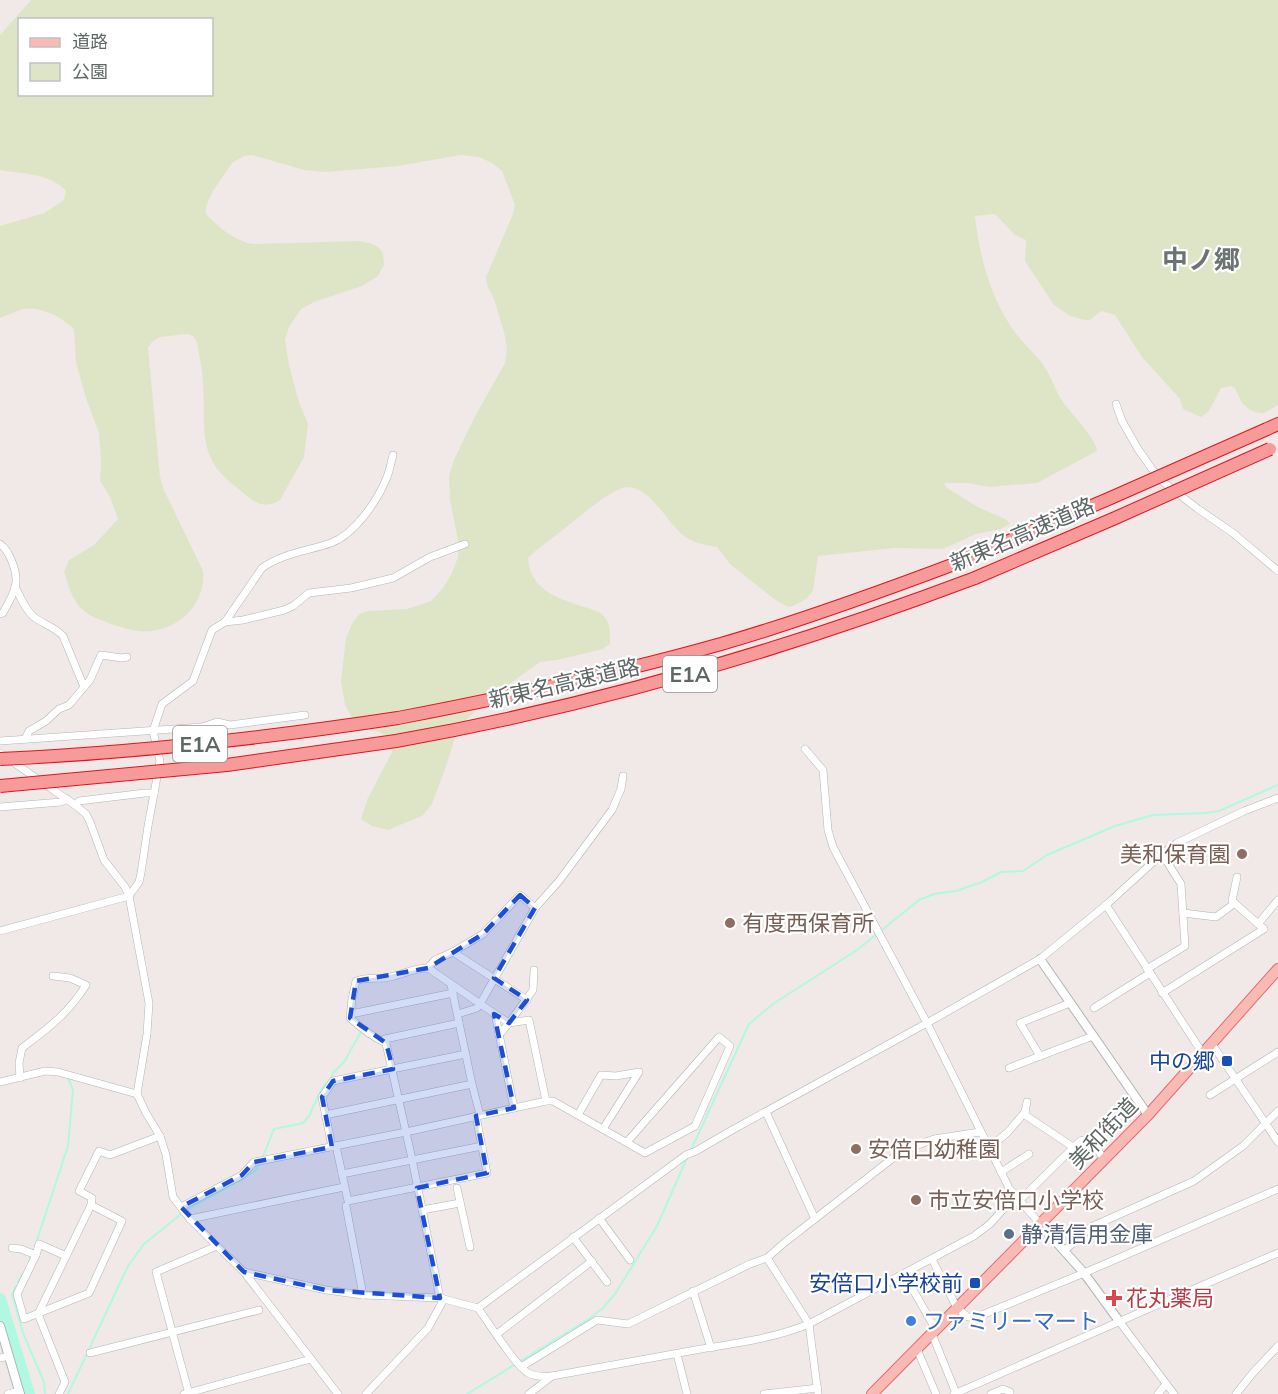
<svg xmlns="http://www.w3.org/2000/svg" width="1278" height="1394" font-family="Mulish,'Noto Sans JP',sans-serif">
  <rect width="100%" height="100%" fill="#f0e9e8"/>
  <path fill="#dee5c7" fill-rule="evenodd" d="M 31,0 L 1278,0 L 1278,405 L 1264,413 L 1259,413 L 1250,410 L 1242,403 L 1235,388 L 1231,386 L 1221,388 L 1209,411 L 1201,417 L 1183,409 L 1180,399 L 1142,357 L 1115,315 L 1101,311 L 1090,320 L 1085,320 L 1070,316 L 1054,305 L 1025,261 L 1026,240 L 1015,235 L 995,214 L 975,216 C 979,256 992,303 1017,335 C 1026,346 1036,355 1044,366 C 1051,376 1055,389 1061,399 C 1070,413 1095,436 1097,451 L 1037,483 L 989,487 L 968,483 L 944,483 L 947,488 L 978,507 L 1007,520 L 1010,524 L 1001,529 L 976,534 L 943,549 L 895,548 L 818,556 L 813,591 L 806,599 L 793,606 L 788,607 L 774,599 L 730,564 L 717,547 C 705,545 692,543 683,535 C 666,522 646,478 620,489 C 607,494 596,504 585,512 C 568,526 551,539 534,552 L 528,558 C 530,596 570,601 599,612 C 611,620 610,631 610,644 L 603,649 L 557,660 L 540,662 L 486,701 L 467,719 L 455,738 L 445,769 L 432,804 L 422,816 L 388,830 L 372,826 L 361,819 L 367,800 L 392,752 L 392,744 L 385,735 L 359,722 L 351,716 L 345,705 L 341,681 L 346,638 L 352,624 L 359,614 L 368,611 L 407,609 L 431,601 L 443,588 L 452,573 L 458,557 L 458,540 L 450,500 L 449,476 L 454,460 L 474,418 L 505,363 L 507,348 L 504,332 L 494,299 L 487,285 L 486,277 L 513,214 L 515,205 L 502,171 L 492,163 L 479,157 L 461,155 L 398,166 L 326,172 L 304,170 L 252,155 L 244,156 L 232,163 L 213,191 L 207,204 L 205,213 C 218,227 235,241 253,244 L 359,241 L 370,243 L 378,247 L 383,253 L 384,265 L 378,276 L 362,286 L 314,302 L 301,309 L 289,327 L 285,340 L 289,365 L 299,402 L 308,424 L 304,457 L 280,500 C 268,508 258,505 247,496 C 234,485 216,473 210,456 C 201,435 205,405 203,383 C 202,369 199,355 197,342 L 193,336 L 187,334 L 160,337 L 152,342 L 148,347 L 160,477 L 164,490 L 203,571 C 206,602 182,627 152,631 C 139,633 123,628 111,624 C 101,620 90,617 82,609 C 72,600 68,585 64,572 L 69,560 L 94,545 L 118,519 L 110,497 L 100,481 L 101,460 L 99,433 L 87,401 L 76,363 L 74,329 C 61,317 41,306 24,309 C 16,311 8,315 0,318 L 0,226 L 44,213 L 64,200 L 66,191 C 50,173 23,174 0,170 L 0,35 ZM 20,20 L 212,20 L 212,94 L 20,94 Z"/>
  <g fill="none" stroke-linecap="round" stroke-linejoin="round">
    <g stroke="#aff9e2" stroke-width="2">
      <path d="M 691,1150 L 749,1024 L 773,1004 L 857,950 L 919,900 L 934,894 L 956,891 L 982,882 L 1001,872 L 1023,871 L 1047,855 L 1115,826 L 1153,815 L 1206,813 L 1219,811 L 1278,785"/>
      <path d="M 262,1159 L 274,1129 L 303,1123 L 309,1116 L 321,1090 L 331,1078 L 333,1073 L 344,1062 L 361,1032"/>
      <path d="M 36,1243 L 68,1146 L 73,1090 L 68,1078"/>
      <path d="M 29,1262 L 30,1258"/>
      <path d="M 18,1282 L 22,1275"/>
      <path d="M 16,1286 L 12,1294 L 23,1333 L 44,1382 L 45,1394"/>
      <path d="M 68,1394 L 128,1266 L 144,1244 L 180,1215 L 195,1205 L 246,1177 L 256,1170 L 259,1164"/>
      <path d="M 467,1394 L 589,1319 L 603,1308 L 615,1294 L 641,1252 L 657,1226 L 687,1158"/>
    </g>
    <path stroke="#aff9e2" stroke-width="12" d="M 0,1299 L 29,1394"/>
    <defs>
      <g id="minor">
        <path d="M 1116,404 L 1122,421 L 1138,449 L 1152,469 L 1163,482 L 1198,509 L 1233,533 L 1278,571"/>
        <path d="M 0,544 C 10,551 19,575 15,587 C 13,596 7,605 3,613 L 0,614"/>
        <path d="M 15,587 C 21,597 24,609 34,617 C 43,624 55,627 63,636 L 84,687"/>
        <path d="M 225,622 L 243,620 L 284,610 L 293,606 L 309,593 L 351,588 L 393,578 L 430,557 L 465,544"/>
        <path d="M 25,739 L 29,731 L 46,721 L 59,709 L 69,705 L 90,680 L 101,655 L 122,658 L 127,657"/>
        <path d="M 0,741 L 202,727 L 217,722 L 230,725 L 305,715"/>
        <path d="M 805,749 L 823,770 L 828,830 L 833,847 L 927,1023 L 1009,1188 L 1041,1225"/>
        <path d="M 0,753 L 75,805 L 86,814 L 90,822 L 104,860 L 125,887 L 129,896 L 149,1003 L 147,1034 L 137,1094 L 146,1113 L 160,1136 L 166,1155 L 173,1197 L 190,1219 L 217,1246 L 244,1272 L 338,1394"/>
        <path d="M 75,805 L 79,801 L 145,793 L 154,793"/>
        <path d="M 0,807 L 61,802 L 67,799"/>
        <path d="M 1106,905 L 1203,1054"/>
        <path d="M 1183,913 L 1216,917 L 1235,903"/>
        <path d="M 1258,924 L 1278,900"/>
        <path d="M 0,931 L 129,896 L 139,882 L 141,873 L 148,826 L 160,761 L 153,731 L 162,704 L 193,681 L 212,630 L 225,622 L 262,568 C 283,553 308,551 331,543 C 355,534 378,500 387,477 C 390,470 391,462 393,455"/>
        <path d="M 453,952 L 527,1000"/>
        <path d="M 428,968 L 435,960 L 453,952 L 483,934 L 520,895 L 535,908"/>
        <path d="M 1147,969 L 1185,946 L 1181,884 L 1162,854"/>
        <path d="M 451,985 L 472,1084 L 480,1115"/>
        <path d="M 1162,993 L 1264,929 L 1232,901 L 1237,877"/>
        <path d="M 1094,1008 L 1150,973"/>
        <path d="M 351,1014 L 453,993"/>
        <path d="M 458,1014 L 477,1008 L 480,1004 L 535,908 L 559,881 L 612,810 L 621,789 L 623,776"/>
        <path d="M 495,1014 L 509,1023 L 529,1020 L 546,1101"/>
        <path d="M 499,1035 L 509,1023 L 533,990 L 534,970"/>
        <path d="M 386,1043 C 372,1037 361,1028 350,1018 L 352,999 L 356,981 C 366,977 375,979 385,978 C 400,976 412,968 428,968 L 495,1014 L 514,1108"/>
        <path d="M 1212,1044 L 1278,1142"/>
        <path d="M 1040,1056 L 1020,1023 L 1070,1003"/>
        <path d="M 1009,1068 L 1093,1036"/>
        <path d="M 20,1078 L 19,1063 L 22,1048 C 47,1029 69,1013 86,985 L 70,978 L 53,976"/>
        <path d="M 0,1082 L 45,1071 L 58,1072 L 137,1094"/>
        <path d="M 1210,1095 L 1278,1052"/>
        <path d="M 1027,1102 L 1025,1112 L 1025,1115 L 1073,1147"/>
        <path d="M 766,1112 L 815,1219"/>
        <path d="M 325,1115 L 472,1084"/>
        <path d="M 578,1115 L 601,1075 L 616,1076 L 639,1072 L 603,1129"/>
        <path d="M 336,1146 L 348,1201 L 487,1173 L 476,1116"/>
        <path d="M 332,1147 L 322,1097 L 333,1081 L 466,1054"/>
        <path d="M 989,1148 L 1008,1132 L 1025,1112"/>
        <path d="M 1001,1172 L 1029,1154"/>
        <path d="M 342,1174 L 482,1146"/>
        <path d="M 457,1188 L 470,1247"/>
        <path d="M 346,1206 L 363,1295"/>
        <path d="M 181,1207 L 242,1175 L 254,1162 L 406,1132 L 546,1101 L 553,1101 L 645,1153 L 695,1126 L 730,1046 L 719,1037 L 627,1142"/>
        <path d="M 422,1210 L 460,1203"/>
        <path d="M 599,1218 L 630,1260"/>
        <path d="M 190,1219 L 344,1187"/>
        <path d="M 573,1237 L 607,1282"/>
        <path d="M 12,1248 L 21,1249 L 36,1255"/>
        <path d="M 1064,1251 L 1091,1227 L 1194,1181 L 1243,1146 L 1278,1111"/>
        <path d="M 66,1256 L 39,1244 L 36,1255 L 17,1294 L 24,1319 L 89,1293 L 122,1221 L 91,1205"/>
        <path d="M 767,1258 L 809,1324 L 818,1394"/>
        <path d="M 932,1259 L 957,1308 L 968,1317 L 977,1317 L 1084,1273 L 1278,1189"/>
        <path d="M 244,1272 L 326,1290 L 363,1295 L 440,1298 L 478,1308 C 488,1322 515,1365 528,1373 C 536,1377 543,1377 552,1376 C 602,1367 651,1358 701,1349 C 737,1343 775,1338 809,1324 L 974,1236 L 990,1224 L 1006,1206 L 1019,1201 L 1080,1141 L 1089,1139 L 1092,1140 L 1104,1160"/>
        <path d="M 904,1274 L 936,1330"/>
        <path d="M 693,1291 L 711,1348"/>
        <path d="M 440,1298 L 412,1159 L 385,1039 L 459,1023"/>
        <path d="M 478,1308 L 686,1155 L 696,1151 L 734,1129 L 927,1023 L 1040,959 L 1106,905 L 1162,854 L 1177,843 L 1244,811 L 1278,798"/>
        <path d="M 1119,1321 L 1174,1394"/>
        <path d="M 497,1334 L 592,1261"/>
        <path d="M 932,1334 L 956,1393"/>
        <path d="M 917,1349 L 936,1394"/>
        <path d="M 90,1353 L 259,1310"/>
        <path d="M 677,1354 L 687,1394"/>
        <path d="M 0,1358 L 9,1356"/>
        <path d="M 521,1367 L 597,1320 L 628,1324 L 750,1264 L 767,1258 L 784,1243 L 902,1151 L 934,1139 L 980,1132"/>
        <path d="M 8,1394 L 19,1391"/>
        <path d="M 59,1394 L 65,1382 L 38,1314 L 91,1205 L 92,1198 L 79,1191 L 99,1151 L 110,1155 L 160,1136"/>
        <path d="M 184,1394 L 311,1359"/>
        <path d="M 189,1394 L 156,1272 L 217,1246"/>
        <path d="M 366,1394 L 428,1328 L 444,1299"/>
        <path d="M 529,1394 L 552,1376"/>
        <path d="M 764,1394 L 818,1388"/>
        <path d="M 954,1394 C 1062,1347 1169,1299 1278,1253"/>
        <path d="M 991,1394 L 1003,1389 L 1010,1392 L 1010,1394"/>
        <path d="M 1158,1394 L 1166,1384"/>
        <path d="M 1236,1394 L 1252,1374 L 1278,1346"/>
      </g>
      <g id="tertiary">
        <path d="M 1040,959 L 1148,1115"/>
        <path d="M 1041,1225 L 1084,1273 L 1119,1321"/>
        <path d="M 0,1326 L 20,1394"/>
      </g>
      <path id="primary" d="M 872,1394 L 1148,1115 L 1278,969"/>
      <g id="motorway">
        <path d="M 1267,429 L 1278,424"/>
        <path d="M 398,718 C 507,697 615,674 721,644 C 801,621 880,592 957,563"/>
        <path d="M 396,741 C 594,706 787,649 975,578"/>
      </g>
    </defs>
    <use href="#minor" stroke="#b0b6b6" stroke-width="8"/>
    <use href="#tertiary" stroke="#b0b6b6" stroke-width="10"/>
    <use href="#primary" stroke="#e86a6d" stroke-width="12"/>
    <use href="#motorway" stroke="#e8111d" stroke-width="14"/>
    <use href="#minor" stroke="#fff" stroke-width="7"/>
    <use href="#tertiary" stroke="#fff" stroke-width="8"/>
    <use href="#primary" stroke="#fabab4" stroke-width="10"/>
    <use href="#motorway" stroke="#f69a9a" stroke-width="12"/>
    <defs>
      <g id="motorway-bridge">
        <path d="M 957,563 L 1106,500 L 1267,429"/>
        <path d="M 975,578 L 1113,519 L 1270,449"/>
        <path d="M 0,759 C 134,753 266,738 398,718"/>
        <path d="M 0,786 L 227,765 L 396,741"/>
      </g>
    </defs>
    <use href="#motorway-bridge" stroke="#e8111d" stroke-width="14" stroke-linecap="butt"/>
    <use href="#motorway-bridge" stroke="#f69a9a" stroke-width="12"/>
  </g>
  <path fill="#1d4ed8" fill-opacity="0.2" stroke="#1d4ed8" stroke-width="4.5" stroke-dasharray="12 8" stroke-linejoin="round" d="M 520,895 L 535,908 L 494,978 L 527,1000 L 509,1023 L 494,1014 L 514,1108 L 476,1116 L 487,1173 L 417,1188 L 440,1298 L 326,1290 L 244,1272 L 181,1207 L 242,1175 L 254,1162 L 332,1147 L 322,1097 L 333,1081 L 393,1069 L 386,1043 L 350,1018 L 356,981 L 428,968 L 483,934 Z"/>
  <g fill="#8d6e63" stroke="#fff" stroke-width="2">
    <circle cx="1242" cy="854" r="6"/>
    <circle cx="730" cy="923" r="6"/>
    <circle cx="856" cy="1149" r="6"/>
    <circle cx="916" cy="1200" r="6"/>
  </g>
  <g fill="#1a4fb4" stroke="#fff" stroke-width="2">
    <rect x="1221" y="1055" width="12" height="12" rx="3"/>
    <rect x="969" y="1277" width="12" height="12" rx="3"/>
  </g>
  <circle fill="#5c6f8a" stroke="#fff" stroke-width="2" cx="1009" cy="1234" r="6"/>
  <path fill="#e0444e" stroke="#fff" stroke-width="2" d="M1111 1289h6v6h6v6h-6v6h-6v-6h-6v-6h6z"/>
  <circle fill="#3f7fe0" stroke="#fff" stroke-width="2" cx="911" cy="1321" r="6"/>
  <g text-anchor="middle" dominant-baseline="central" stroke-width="4.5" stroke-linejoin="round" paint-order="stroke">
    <g fill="#fff" stroke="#8f9594" stroke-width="1.5">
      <rect x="663" y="656" width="54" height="36" rx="4.5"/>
      <rect x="173" y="726" width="54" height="36" rx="4.5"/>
    </g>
    <g font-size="21" font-weight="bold" fill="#5f6766">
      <text x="690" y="674">E1A</text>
      <text x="200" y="744">E1A</text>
    </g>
    <g font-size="22" fill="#5f6766" stroke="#fff">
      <text transform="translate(1022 534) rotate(-23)">新東名高速道路</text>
      <text transform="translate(564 683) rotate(-13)">新東名高速道路</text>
      <text transform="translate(1103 1133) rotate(-46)">美和街道</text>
    </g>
    <g font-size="22" fill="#785e54" stroke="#fff" text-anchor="start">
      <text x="1230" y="854" text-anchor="end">美和保育園</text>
      <text x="742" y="923">有度西保育所</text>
      <text x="868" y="1149">安倍口幼稚園</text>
      <text x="928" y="1200">市立安倍口小学校</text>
    </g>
    <g font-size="22" fill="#164399" stroke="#fff" text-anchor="end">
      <text x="1215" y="1061">中の郷</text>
      <text x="963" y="1283">安倍口小学校前</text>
    </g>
    <g font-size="22" fill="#4e5e75" stroke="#fff" text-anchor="start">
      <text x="1021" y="1234">静清信用金庫</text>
    </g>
    <g font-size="22" fill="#be3a42" stroke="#fff" text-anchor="start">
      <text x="1126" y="1298">花丸薬局</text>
    </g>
    <g font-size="22" fill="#366cbe" stroke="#fff" text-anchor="start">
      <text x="923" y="1321">ファミリーマート</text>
    </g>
    <g font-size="26" font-weight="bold" fill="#6b7472" stroke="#fff">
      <text x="1201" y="259">中ノ郷</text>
    </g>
  </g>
  <rect x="18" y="18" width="195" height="78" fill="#ffffff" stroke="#bfc2c2" stroke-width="1.5"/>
  <rect x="30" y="38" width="30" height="9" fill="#fabab4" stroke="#bfc2c2" stroke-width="1.5"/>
  <text x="72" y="48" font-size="18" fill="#5f6766">道路</text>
  <rect x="30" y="63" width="30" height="18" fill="#dee5c7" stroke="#bfc2c2" stroke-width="1.5"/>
  <text x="72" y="78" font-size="18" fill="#5f6766">公園</text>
</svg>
